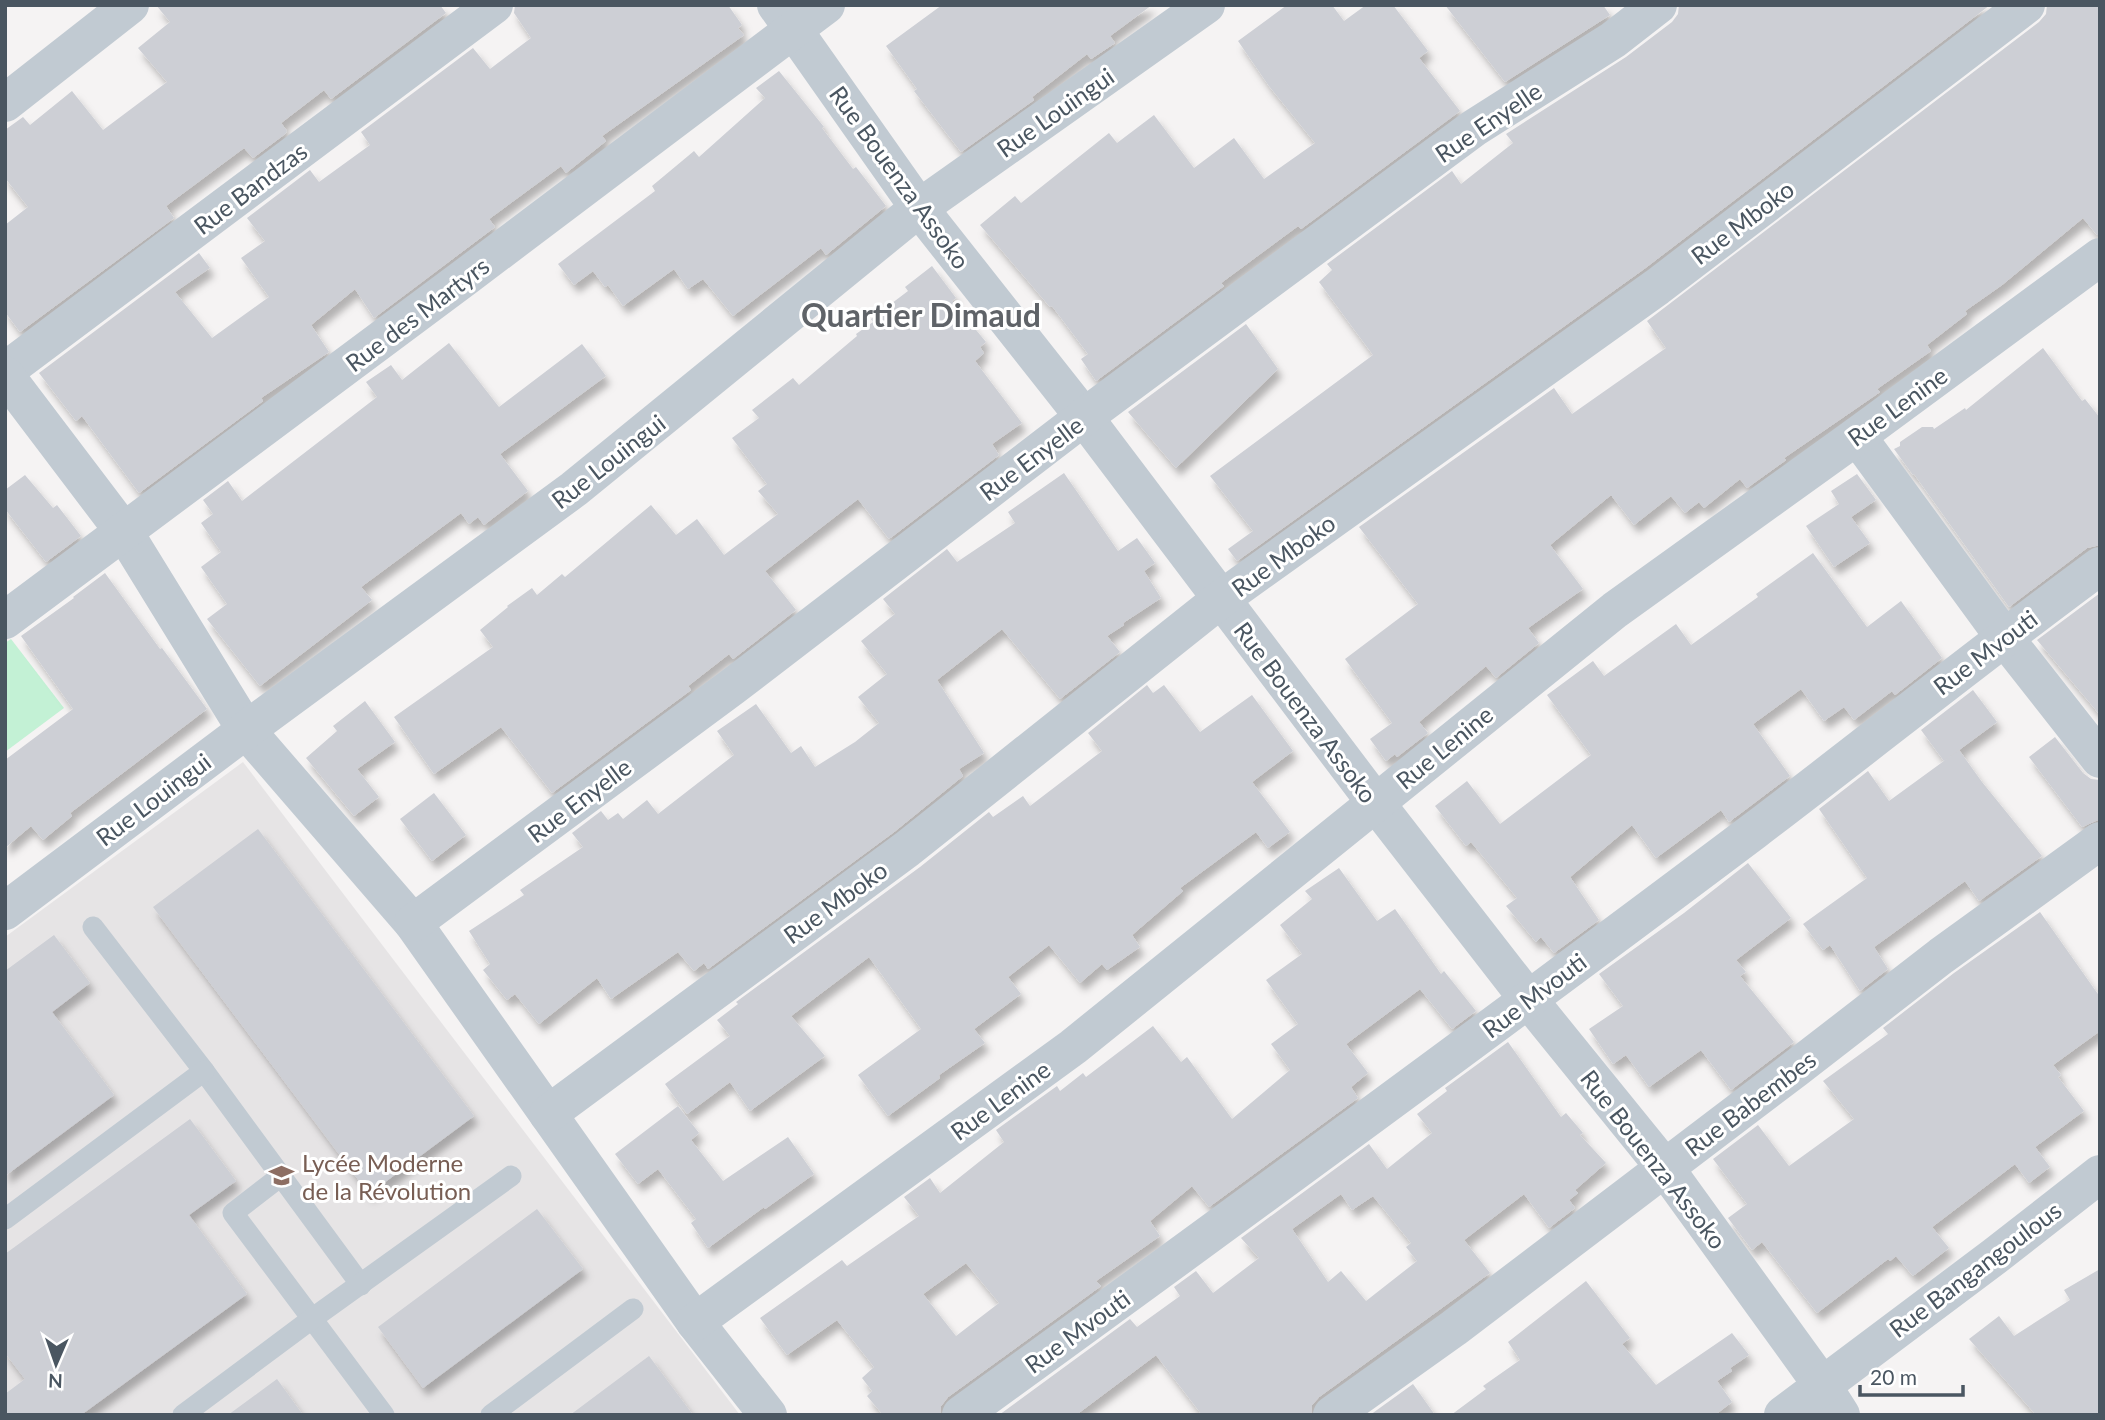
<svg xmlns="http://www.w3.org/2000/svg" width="2105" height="1420" font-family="Lato,sans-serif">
  <defs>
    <filter id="shadow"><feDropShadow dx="4.5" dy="8" stdDeviation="3.5" flood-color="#0004"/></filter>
  </defs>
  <rect width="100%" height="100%" fill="#f5f3f3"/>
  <path fill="#e6e4e5" d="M 243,762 L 740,1415 L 5,1415 L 5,937 Z"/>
  <path fill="#c3f1d5" d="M 11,639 L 64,708 L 5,752 L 5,643 Z"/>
  <g fill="#cdcfd5" fill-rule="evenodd" filter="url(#shadow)">
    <path d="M 156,5 L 440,5 L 446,13 L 331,99 L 324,90 L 281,123 L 287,131 L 285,134 L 253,158 L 244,148 L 213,171 L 166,206 L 174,218 L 20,332 L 5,312 L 5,225 L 28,207 L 5,178 L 5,130 L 23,117 L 30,125 L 72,91 L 103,130 L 167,82 L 138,48 L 170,22 Z"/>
    <path d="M 515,5 L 728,5 L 742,25 L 738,28 L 744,35 L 602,136 L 606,141 L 566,173 L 561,166 L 489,219 L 495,227 L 374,318 L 355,289 L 311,325 L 329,352 L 261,398 L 263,401 L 139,493 L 82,416 L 76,421 L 39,373 L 199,253 L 210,268 L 175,292 L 212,338 L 269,297 L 241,258 L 265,241 L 247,218 L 310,170 L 319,182 L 370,145 L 361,132 L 473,48 L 490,69 L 531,38 L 514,13 Z"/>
    <path d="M 942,5 L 1152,5 L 1110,36 L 1115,43 L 1091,59 L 1087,54 L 1032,97 L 1034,100 L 961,152 L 914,91 L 917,89 L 886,46 Z"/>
    <path d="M 1287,5 L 1332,5 L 1344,21 L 1366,5 L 1393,5 L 1428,51 L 1419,58 L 1460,111 L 1301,229 L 1298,226 L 1221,283 L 1224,286 L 1096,381 L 1081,359 L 1088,354 L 1052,306 L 1050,307 L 980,225 L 1015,196 L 1021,203 L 1109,133 L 1117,143 L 1154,115 L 1194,168 L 1234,138 L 1264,179 L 1315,143 L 1269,86 L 1238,41 Z"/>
    <path d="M 1445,5 L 1603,5 L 1610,15 L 1505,82 Z"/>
    <path d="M 1679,5 L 1990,5 L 1644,269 L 1237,561 L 1228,549 L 1253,531 L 1210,476 L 1373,355 L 1319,282 L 1332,270 L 1327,264 L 1452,171 L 1461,184 L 1513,143 L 1506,134 L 1626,57 L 1672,22 L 1678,14 Z"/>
    <path d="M 2047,5 L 2100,5 L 2100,235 L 2097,235 L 2083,218 L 2002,285 L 1965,311 L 1967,314 L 1927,345 L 1931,351 L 1877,389 L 1880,392 L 1784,458 L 1786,460 L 1747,488 L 1740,479 L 1704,508 L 1699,502 L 1685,513 L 1671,496 L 1634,525 L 1611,495 L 1550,545 L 1583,589 L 1528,628 L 1539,643 L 1496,678 L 1486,666 L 1419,722 L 1428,733 L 1397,757 L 1395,754 L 1386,761 L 1370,739 L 1392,723 L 1345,659 L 1418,604 L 1359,527 L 1554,388 L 1572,414 L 1666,348 L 1647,321 L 2039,22 L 2046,14 Z"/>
    <path d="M 779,71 L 824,127 L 822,128 L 853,169 L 856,167 L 886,206 L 826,255 L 821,248 L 733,316 L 703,279 L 688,289 L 674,269 L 623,306 L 608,285 L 605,287 L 593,271 L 574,285 L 558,264 L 655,191 L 652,186 L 694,151 L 699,157 L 765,98 L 756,88 Z"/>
    <path d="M 932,266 L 956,298 L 952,301 L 986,342 L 980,347 L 984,353 L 975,361 L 1022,423 L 992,444 L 999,455 L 889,539 L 858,499 L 765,571 L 796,610 L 733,659 L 729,654 L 688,686 L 691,690 L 552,793 L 501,727 L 434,774 L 394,717 L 493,647 L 480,630 L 508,607 L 507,606 L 532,588 L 537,595 L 562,574 L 565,577 L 651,505 L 676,535 L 697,519 L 724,555 L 778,514 L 758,491 L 767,484 L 732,438 L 759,418 L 752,410 L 793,378 L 799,385 L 857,336 L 856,334 L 873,322 L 871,319 L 908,291 L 905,287 Z"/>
    <path d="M 1246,324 L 1278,369 L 1176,468 L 1128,412 Z"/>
    <path d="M 449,343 L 499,407 L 582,344 L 606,376 L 500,454 L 528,491 L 484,525 L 478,517 L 469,524 L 461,513 L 361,587 L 372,600 L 260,686 L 207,619 L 227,604 L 201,567 L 221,552 L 201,523 L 213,514 L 203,500 L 228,481 L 242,501 L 377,397 L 366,382 L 391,365 L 402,380 Z"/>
    <path d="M 2043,348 L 2082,401 L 2085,399 L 2100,418 L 2100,545 L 2087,548 L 2009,607 L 1914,474 L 1913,475 L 1894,449 L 1900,446 L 1900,442 L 1922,427 L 1933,427 L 1934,429 L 1965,408 L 1966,410 Z"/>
    <path d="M 1064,473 L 1118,551 L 1137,538 L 1155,563 L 1144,571 L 1161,598 L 1123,623 L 1124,625 L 1107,636 L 1120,652 L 1060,699 L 1002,629 L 937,680 L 984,753 L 959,769 L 963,776 L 894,832 L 708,969 L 704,963 L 694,971 L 678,952 L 611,999 L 597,978 L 539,1024 L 515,994 L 507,1000 L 483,970 L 490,964 L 469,931 L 524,895 L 520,890 L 583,847 L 572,833 L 601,811 L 608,820 L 618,813 L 623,819 L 647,800 L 658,814 L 734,755 L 717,731 L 756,704 L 791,753 L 801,746 L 815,767 L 855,742 L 879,723 L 858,697 L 887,674 L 861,641 L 895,614 L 883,599 L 947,549 L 957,562 L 1015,523 L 1008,512 Z"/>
    <path d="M 1857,474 L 1876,500 L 1851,517 L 1870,543 L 1834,567 L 1806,526 L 1839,504 L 1831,491 Z"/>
    <path d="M 25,475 L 53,508 L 57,505 L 81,536 L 46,562 L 5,509 L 5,490 Z"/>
    <path d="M 1813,553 L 1867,627 L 1901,601 L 1942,658 L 1895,695 L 1892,691 L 1854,720 L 1844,707 L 1824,721 L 1801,689 L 1753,724 L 1790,776 L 1729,822 L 1721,810 L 1656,858 L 1632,825 L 1570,877 L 1599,920 L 1554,953 L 1541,937 L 1536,942 L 1506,906 L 1517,898 L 1471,842 L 1466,846 L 1435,806 L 1467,781 L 1500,824 L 1591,755 L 1547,695 L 1593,661 L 1604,676 L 1676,624 L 1691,645 L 1758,597 L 1756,594 Z"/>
    <path d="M 105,573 L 160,649 L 162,648 L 207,709 L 70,813 L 72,816 L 43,840 L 31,826 L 5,848 L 5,760 L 73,709 L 21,636 L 74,598 L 73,597 Z"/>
    <path d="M 2100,593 L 2100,715 L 2037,640 Z"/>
    <path d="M 1147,685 L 1153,693 L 1164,685 L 1200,732 L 1252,695 L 1293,751 L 1252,782 L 1290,832 L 1268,848 L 1256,832 L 1180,888 L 1183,891 L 1132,935 L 1140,947 L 1107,970 L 1102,964 L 1080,983 L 1049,945 L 1008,977 L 1021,994 L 974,1029 L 985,1043 L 939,1075 L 940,1078 L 888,1116 L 858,1075 L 921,1029 L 869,957 L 791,1016 L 825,1056 L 750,1111 L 730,1082 L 687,1114 L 665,1084 L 730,1036 L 717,1020 L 738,1004 L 736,1002 L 920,867 L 989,812 L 993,817 L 1023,796 L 1030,806 L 1102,751 L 1088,733 Z"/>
    <path d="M 1973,690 L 1997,722 L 1944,761 L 1921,730 Z"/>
    <path d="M 365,701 L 395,742 L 357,769 L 379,797 L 354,816 L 306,758 L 337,731 L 333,726 Z"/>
    <path d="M 2055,737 L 2083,773 L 2091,779 L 2100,780 L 2100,819 L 2082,827 L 2029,757 Z"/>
    <path d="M 1959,750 L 1982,782 L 2042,856 L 1979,901 L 1965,881 L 1874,947 L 1888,969 L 1860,991 L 1830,945 L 1823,950 L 1803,924 L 1867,878 L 1819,809 L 1868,771 L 1889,801 Z"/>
    <path d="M 434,793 L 466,835 L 432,861 L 400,819 Z"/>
    <path d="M 258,829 L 474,1116 L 369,1194 L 153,907 Z"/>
    <path d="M 1748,863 L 1791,918 L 1736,960 L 1746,972 L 1740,976 L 1794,1042 L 1731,1090 L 1701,1050 L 1649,1087 L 1626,1055 L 1613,1064 L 1589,1029 L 1623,1006 L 1599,974 L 1684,913 Z"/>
    <path d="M 1339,868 L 1377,921 L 1395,909 L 1441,974 L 1444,971 L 1476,1011 L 1452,1029 L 1420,989 L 1346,1044 L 1368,1073 L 1351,1087 L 1358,1098 L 1209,1207 L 1192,1186 L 1150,1221 L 1160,1236 L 1096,1281 L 1101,1286 L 948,1397 L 941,1406 L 940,1415 L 883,1415 L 867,1396 L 872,1391 L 862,1378 L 874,1367 L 837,1320 L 787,1355 L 760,1318 L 842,1260 L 847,1266 L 919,1216 L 904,1197 L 930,1178 L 940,1193 L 1004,1142 L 996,1130 L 1057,1086 L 1060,1091 L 1083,1073 L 1086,1077 L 1153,1026 L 1181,1062 L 1187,1057 L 1232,1119 L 1290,1070 L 1271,1044 L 1298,1024 L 1266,980 L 1302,954 L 1280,925 L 1312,899 L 1305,891 ZM 966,1263 L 999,1303 L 956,1336 L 923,1294 Z"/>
    <path d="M 2040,912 L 2100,997 L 2100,1031 L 2053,1065 L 2061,1075 L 2058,1077 L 2084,1111 L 2035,1147 L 2050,1167 L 2029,1183 L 2015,1164 L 1932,1227 L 1949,1248 L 1913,1276 L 1896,1256 L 1890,1261 L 1888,1259 L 1817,1313 L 1762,1242 L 1752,1250 L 1728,1218 L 1747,1204 L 1713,1159 L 1758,1125 L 1789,1166 L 1854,1119 L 1823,1081 L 1888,1034 L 1883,1028 L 1954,973 Z"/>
    <path d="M 54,935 L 90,983 L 52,1012 L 114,1095 L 5,1176 L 5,971 Z"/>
    <path d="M 1508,1042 L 1561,1117 L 1566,1113 L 1583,1133 L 1580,1135 L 1606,1163 L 1575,1190 L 1578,1193 L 1569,1200 L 1575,1208 L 1549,1228 L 1524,1194 L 1464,1240 L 1490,1273 L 1319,1397 L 1312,1405 L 1311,1415 L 1202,1415 L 1156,1355 L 1076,1415 L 999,1415 L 1130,1319 L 1137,1327 L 1180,1296 L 1174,1287 L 1196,1271 L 1213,1293 L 1259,1258 L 1241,1238 L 1369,1144 L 1387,1169 L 1432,1133 L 1417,1114 L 1447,1091 L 1445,1088 ZM 1341,1194 L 1352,1210 L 1373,1196 L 1411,1243 L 1406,1247 L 1417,1261 L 1366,1301 L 1341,1271 L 1328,1282 L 1292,1229 Z"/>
    <path d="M 678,1106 L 699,1133 L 691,1140 L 723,1181 L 788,1137 L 814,1174 L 765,1209 L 764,1207 L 708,1248 L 691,1223 L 696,1219 L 658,1169 L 638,1184 L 615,1154 Z"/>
    <path d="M 190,1119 L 236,1181 L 189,1215 L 247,1294 L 81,1415 L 5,1415 L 5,1394 L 25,1379 L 5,1353 L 5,1254 Z"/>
    <path d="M 537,1209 L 583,1269 L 423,1388 L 378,1327 Z"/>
    <path d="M 2100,1269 L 2100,1415 L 2036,1415 L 1969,1339 L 1999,1316 L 2014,1336 L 2070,1300 L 2064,1290 Z"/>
    <path d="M 1586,1281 L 1630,1338 L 1622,1344 L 1656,1385 L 1732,1333 L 1749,1355 L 1730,1368 L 1732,1371 L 1717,1381 L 1732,1402 L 1715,1415 L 1451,1415 L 1486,1389 L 1483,1386 L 1520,1360 L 1508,1342 Z"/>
    <path d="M 649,1356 L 693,1415 L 570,1415 Z"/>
    <path d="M 277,1379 L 303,1415 L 228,1415 Z"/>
    <path d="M 1413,1384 L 1435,1415 L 1370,1415 Z"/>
  </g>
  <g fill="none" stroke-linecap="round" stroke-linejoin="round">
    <g stroke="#c1cad2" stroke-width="21">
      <path d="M 93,927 L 204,1071 L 361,1285"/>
      <path d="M 281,1176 L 233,1213 L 384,1415"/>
      <path d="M 5,1219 L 204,1071"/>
      <path d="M 183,1415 L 313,1318 L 511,1176"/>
      <path d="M 491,1415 L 633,1309"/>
    </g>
    <g stroke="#c1cad2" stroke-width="38">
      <path d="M 776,5 L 919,208 L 1084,417 L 1375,802 L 1528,999 L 1665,1168 L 1822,1385 L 1841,1415"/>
      <path d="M 5,103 L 130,5"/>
      <path d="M 5,371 L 494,5"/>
      <path d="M 5,375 L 124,532 L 246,730 L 413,923 L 695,1322 L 768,1415"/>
      <path d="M 1857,436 L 2004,637 L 2100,759"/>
      <path d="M 5,620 L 468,275 L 826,5"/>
      <path d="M 5,911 L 246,730 L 574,489 L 919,208 L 1206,5"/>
      <path d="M 413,923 L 732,687 L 1084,417 L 1474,128 L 1613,40 L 1658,5"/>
      <path d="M 548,1114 L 907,849 L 1221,599 L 1657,287 L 2026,5"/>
      <path d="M 695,1322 L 1073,1047 L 1615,610 L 1857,436 L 2100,257"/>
      <path d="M 961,1415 C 1227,1222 1492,1028 1754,831 C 1870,743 1983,652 2100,566"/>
      <path d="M 1332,1415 L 1454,1328 L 1795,1069 L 1941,956 L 2100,841"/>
    </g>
    <path stroke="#c1cad2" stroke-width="38" d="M 1783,1415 L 1995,1256 L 2100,1174"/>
  </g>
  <defs>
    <symbol id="school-bare" viewBox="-9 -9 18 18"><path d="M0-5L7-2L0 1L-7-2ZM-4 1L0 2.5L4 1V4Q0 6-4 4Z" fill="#8d6e63" stroke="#fff" stroke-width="2.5" paint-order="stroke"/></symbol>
  </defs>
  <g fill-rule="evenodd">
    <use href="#school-bare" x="264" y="1158" width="35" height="35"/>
  </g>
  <g text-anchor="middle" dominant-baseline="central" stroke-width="6" stroke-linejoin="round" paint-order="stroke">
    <g font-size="24" fill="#4a5661" stroke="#fff">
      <text transform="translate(1055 112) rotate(-35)">Rue Louingui</text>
      <text transform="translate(1488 122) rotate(-34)">Rue Enyelle</text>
      <text transform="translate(900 177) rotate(54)">Rue Bouenza Assoko</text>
      <text transform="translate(250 188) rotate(-37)">Rue Bandzas</text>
      <text transform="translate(1742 222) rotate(-37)">Rue Mboko</text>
      <text transform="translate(417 314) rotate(-37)">Rue des Martyrs</text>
      <text transform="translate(1897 406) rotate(-36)">Rue Lenine</text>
      <text transform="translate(1031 458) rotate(-37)">Rue Enyelle</text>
      <text transform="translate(608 461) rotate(-38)">Rue Louingui</text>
      <text transform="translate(1283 555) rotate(-36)">Rue Mboko</text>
      <text transform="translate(1985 652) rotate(-37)">Rue Mvouti</text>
      <text transform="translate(1306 712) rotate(53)">Rue Bouenza Assoko</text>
      <text transform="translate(1444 747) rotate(-39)">Rue Lenine</text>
      <text transform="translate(153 799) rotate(-37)">Rue Louingui</text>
      <text transform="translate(579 800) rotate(-37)">Rue Enyelle</text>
      <text transform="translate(835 902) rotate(-36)">Rue Mboko</text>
      <text transform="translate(1534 995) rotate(-37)">Rue Mvouti</text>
      <text transform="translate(1000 1100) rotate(-36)">Rue Lenine</text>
      <text transform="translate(1750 1103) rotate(-37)">Rue Babembes</text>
      <text transform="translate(1654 1159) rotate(52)">Rue Bouenza Assoko</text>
      <text transform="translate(1975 1269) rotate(-37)">Rue Bangangoulous</text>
      <text transform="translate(1077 1331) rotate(-36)">Rue Mvouti</text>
    </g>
    <g font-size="24" fill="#785e54" stroke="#fff" text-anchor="start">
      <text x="302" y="1162">Lycée Moderne<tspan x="302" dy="28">de la Révolution</tspan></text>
    </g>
    <g font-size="32" font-weight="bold" fill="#5f6368" stroke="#fff">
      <text x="921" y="314">Quartier Dimaud</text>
    </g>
  </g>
  <rect width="2105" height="1420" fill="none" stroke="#4a5661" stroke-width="14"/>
  <g transform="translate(56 1364) rotate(182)" stroke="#ffffff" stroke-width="5" paint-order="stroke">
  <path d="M0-5L12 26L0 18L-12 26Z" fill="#4a5661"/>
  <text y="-10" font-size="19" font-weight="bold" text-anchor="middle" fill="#4a5661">N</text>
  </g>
  <path d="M1860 1385v10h103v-10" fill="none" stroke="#4a5661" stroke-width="3.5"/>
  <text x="1870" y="1385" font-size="21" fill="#4a5661" stroke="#ffffff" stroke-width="5" paint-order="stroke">20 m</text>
</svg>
